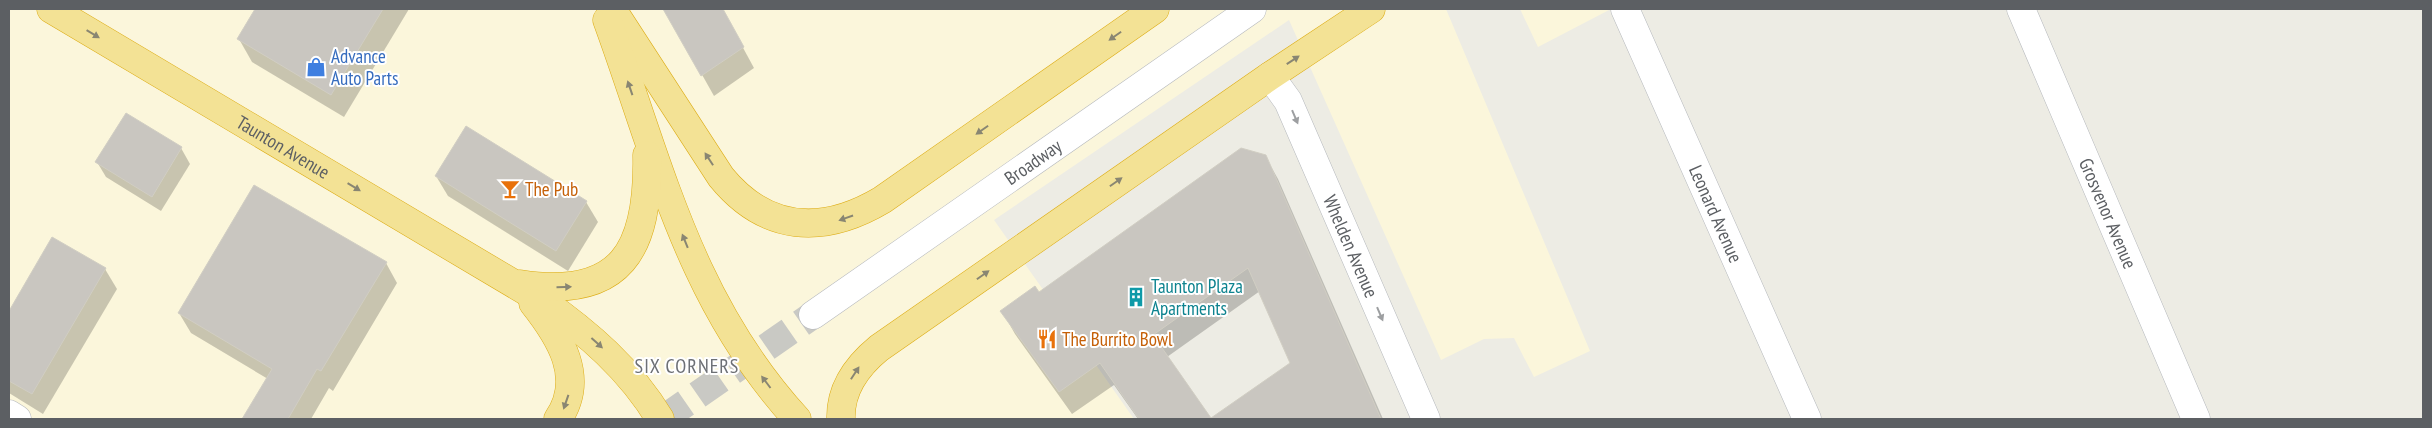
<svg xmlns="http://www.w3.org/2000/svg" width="2432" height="428" font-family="'PT Sans Narrow',sans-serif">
  <rect width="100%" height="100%" fill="#edece4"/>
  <g fill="#fbf6db">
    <path d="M 9,9 L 1446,9 L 1590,351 L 1534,377 L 1514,338 L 1484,339 L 1441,360 L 1289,20 L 994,220 L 1134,419 L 9,419 Z"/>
    <path d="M 1520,9 L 1611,9 L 1538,47 Z"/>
  </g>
  <g fill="#0003">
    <path d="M 257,9 L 409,9 L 344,117 L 252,62 L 239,39 Z"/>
    <path d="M 665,9 L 722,9 L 754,68 L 714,96 Z"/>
    <path d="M 466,128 L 586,202 L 598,222 L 568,271 L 448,196 L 436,176 Z"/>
    <path d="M 181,148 L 190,164 L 161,211 L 106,177 L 97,162 Z"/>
    <path d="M 1265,156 L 1278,179 L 1383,419 L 1211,419 L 1292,364 L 1260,291 L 1167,357 L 1210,419 L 1138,419 L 1114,385 L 1072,414 L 1015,334 L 1002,311 L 1039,294 Z"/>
    <path d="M 53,239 L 105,269 L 117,289 L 43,414 L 9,393 L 9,314 Z"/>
    <path d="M 386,263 L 397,283 L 333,391 L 329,388 L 311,419 L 244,419 L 268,379 L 191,333 L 179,313 Z"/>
  </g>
  <g fill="#c9c6c0" stroke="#d1cec3" fill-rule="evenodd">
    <path d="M 255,9 L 383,9 L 331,95 L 237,39 Z"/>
    <path d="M 663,9 L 723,9 L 744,47 L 701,76 Z"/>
    <path d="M 126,113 L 182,147 L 152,197 L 95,162 Z"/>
    <path d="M 466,126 L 587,201 L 556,251 L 435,176 Z"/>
    <path d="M 1241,148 L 1266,155 L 1381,419 L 1139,419 L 1100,363 L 1059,392 L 1000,311 L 1035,286 L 1039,292 ZM 1248,268 L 1290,363 L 1211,418 L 1153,335 Z"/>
    <path d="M 254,185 L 387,262 L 321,371 L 317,369 L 288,419 L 242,419 L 272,369 L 178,313 Z"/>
    <path d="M 52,237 L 106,268 L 32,394 L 9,381 L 9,311 Z"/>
  </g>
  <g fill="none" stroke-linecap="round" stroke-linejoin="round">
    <path stroke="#c9c9c4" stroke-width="28" stroke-dasharray="28 14" stroke-linecap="butt" d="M 663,419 L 813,315"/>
    <defs>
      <g id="street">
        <path id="s1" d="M 1625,9 L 1807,419"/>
        <path id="s2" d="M 2021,9 L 2196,419"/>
        <path id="s3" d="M 1270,76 L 1288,101 L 1426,419"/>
        <path d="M 9,414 L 17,419"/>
      </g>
      <g id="secondary">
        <path id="s4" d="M 813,315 L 1252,9"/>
      </g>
      <g id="highway">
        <path id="s5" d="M 51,9 L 541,300 C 588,333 630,369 660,419"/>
        <path d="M 612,9 L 721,177 C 766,232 823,235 882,200 L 1155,9"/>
        <path d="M 607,20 C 660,165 689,301 797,419"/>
        <path d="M 520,284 C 622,300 649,249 647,155"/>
        <path d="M 533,303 C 560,337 586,378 558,419"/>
        <path d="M 841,419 C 840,389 857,366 879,348 L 1270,76 L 1371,9"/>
      </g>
    </defs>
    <use href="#street" stroke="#b6b9bd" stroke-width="29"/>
    <use href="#secondary" stroke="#b5b8bd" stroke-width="29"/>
    <use href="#highway" stroke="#ddac14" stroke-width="29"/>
    <use href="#street" stroke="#fff" stroke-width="28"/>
    <use href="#secondary" stroke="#fff" stroke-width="28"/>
    <use href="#highway" stroke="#f3e295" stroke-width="28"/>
  </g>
  <defs><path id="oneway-solid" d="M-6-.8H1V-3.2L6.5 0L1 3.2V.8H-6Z" transform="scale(1.25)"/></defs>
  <g fill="#898672">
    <use href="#oneway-solid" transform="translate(93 34) rotate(31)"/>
    <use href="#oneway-solid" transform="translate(1115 36) rotate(145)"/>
    <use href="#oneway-solid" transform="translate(1293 60) rotate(-33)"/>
    <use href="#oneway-solid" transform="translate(630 88) rotate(-109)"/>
    <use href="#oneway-solid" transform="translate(982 130) rotate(145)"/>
    <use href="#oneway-solid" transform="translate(709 159) rotate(-123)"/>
    <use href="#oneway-solid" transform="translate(1116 182) rotate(-35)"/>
    <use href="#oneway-solid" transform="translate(354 187) rotate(31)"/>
    <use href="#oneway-solid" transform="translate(846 218) rotate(161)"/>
    <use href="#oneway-solid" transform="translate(685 241) rotate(-112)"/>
    <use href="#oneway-solid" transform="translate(983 275) rotate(-35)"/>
    <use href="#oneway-solid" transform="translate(564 287) rotate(-2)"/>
    <use href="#oneway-solid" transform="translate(597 343) rotate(42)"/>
    <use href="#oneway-solid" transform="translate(855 373) rotate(-57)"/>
    <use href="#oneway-solid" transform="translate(766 382) rotate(-127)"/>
    <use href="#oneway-solid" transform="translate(566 402) rotate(109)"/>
  </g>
  <g fill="#9d9fa1">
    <use href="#oneway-solid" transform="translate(1295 117) rotate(67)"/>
    <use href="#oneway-solid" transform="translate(1380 314) rotate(67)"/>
  </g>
  <defs>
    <symbol id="shop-bare" viewBox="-9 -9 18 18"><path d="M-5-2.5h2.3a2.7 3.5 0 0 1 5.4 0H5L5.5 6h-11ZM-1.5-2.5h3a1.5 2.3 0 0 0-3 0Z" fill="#3f7fe0" stroke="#fff" stroke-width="2.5" paint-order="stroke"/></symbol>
    <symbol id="bar-bare" viewBox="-9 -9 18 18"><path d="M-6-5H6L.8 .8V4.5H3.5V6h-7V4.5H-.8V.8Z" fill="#e8710a" stroke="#fff" stroke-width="2.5" paint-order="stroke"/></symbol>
    <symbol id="building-bare" viewBox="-9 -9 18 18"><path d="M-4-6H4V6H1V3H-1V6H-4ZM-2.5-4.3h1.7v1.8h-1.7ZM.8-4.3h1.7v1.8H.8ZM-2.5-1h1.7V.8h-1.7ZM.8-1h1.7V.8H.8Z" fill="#0f9aa8" stroke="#fff" stroke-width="2.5" paint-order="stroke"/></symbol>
    <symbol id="restaurant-bare" viewBox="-9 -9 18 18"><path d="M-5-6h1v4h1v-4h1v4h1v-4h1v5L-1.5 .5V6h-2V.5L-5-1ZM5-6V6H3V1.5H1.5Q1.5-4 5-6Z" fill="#e8710a" stroke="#fff" stroke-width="2.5" paint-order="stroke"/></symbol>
  </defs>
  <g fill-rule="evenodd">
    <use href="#shop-bare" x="302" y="53" width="28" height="28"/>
    <use href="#bar-bare" x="496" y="175" width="28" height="28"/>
    <use href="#building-bare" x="1122" y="283" width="28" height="28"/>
    <use href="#restaurant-bare" x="1033" y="325" width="28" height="28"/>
  </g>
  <g text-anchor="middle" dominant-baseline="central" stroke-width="4" stroke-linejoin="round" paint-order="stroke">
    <g font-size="19" fill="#366cbe" stroke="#fff" text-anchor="start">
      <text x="331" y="56">Advance<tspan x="331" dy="22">Auto Parts</tspan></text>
    </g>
    <g font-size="19" fill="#5c5f63" stroke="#fff">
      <text stroke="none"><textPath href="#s5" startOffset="270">Taunton Avenue</textPath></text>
      <text stroke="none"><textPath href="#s4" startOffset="268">Broadway</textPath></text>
      <text stroke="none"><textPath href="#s1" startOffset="224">Leonard Avenue</textPath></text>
      <text stroke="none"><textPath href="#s2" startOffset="222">Grosvenor Avenue</textPath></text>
      <text stroke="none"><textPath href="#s3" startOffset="189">Whelden Avenue</textPath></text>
    </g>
    <g font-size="19" fill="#c56008" stroke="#fff" text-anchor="start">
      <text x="525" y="189">The Pub</text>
      <text x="1062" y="339">The Burrito Bowl</text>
    </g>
    <g font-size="19" fill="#0d838f" stroke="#fff" text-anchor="start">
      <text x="1151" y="286">Taunton Plaza<tspan x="1151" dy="22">Apartments</tspan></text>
    </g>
    <g font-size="20" letter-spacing="1" fill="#6d7075" stroke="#fff">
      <text x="687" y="366">SIX CORNERS</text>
    </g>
  </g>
  <rect width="2432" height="428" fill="none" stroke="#5c5f63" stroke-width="20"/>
</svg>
